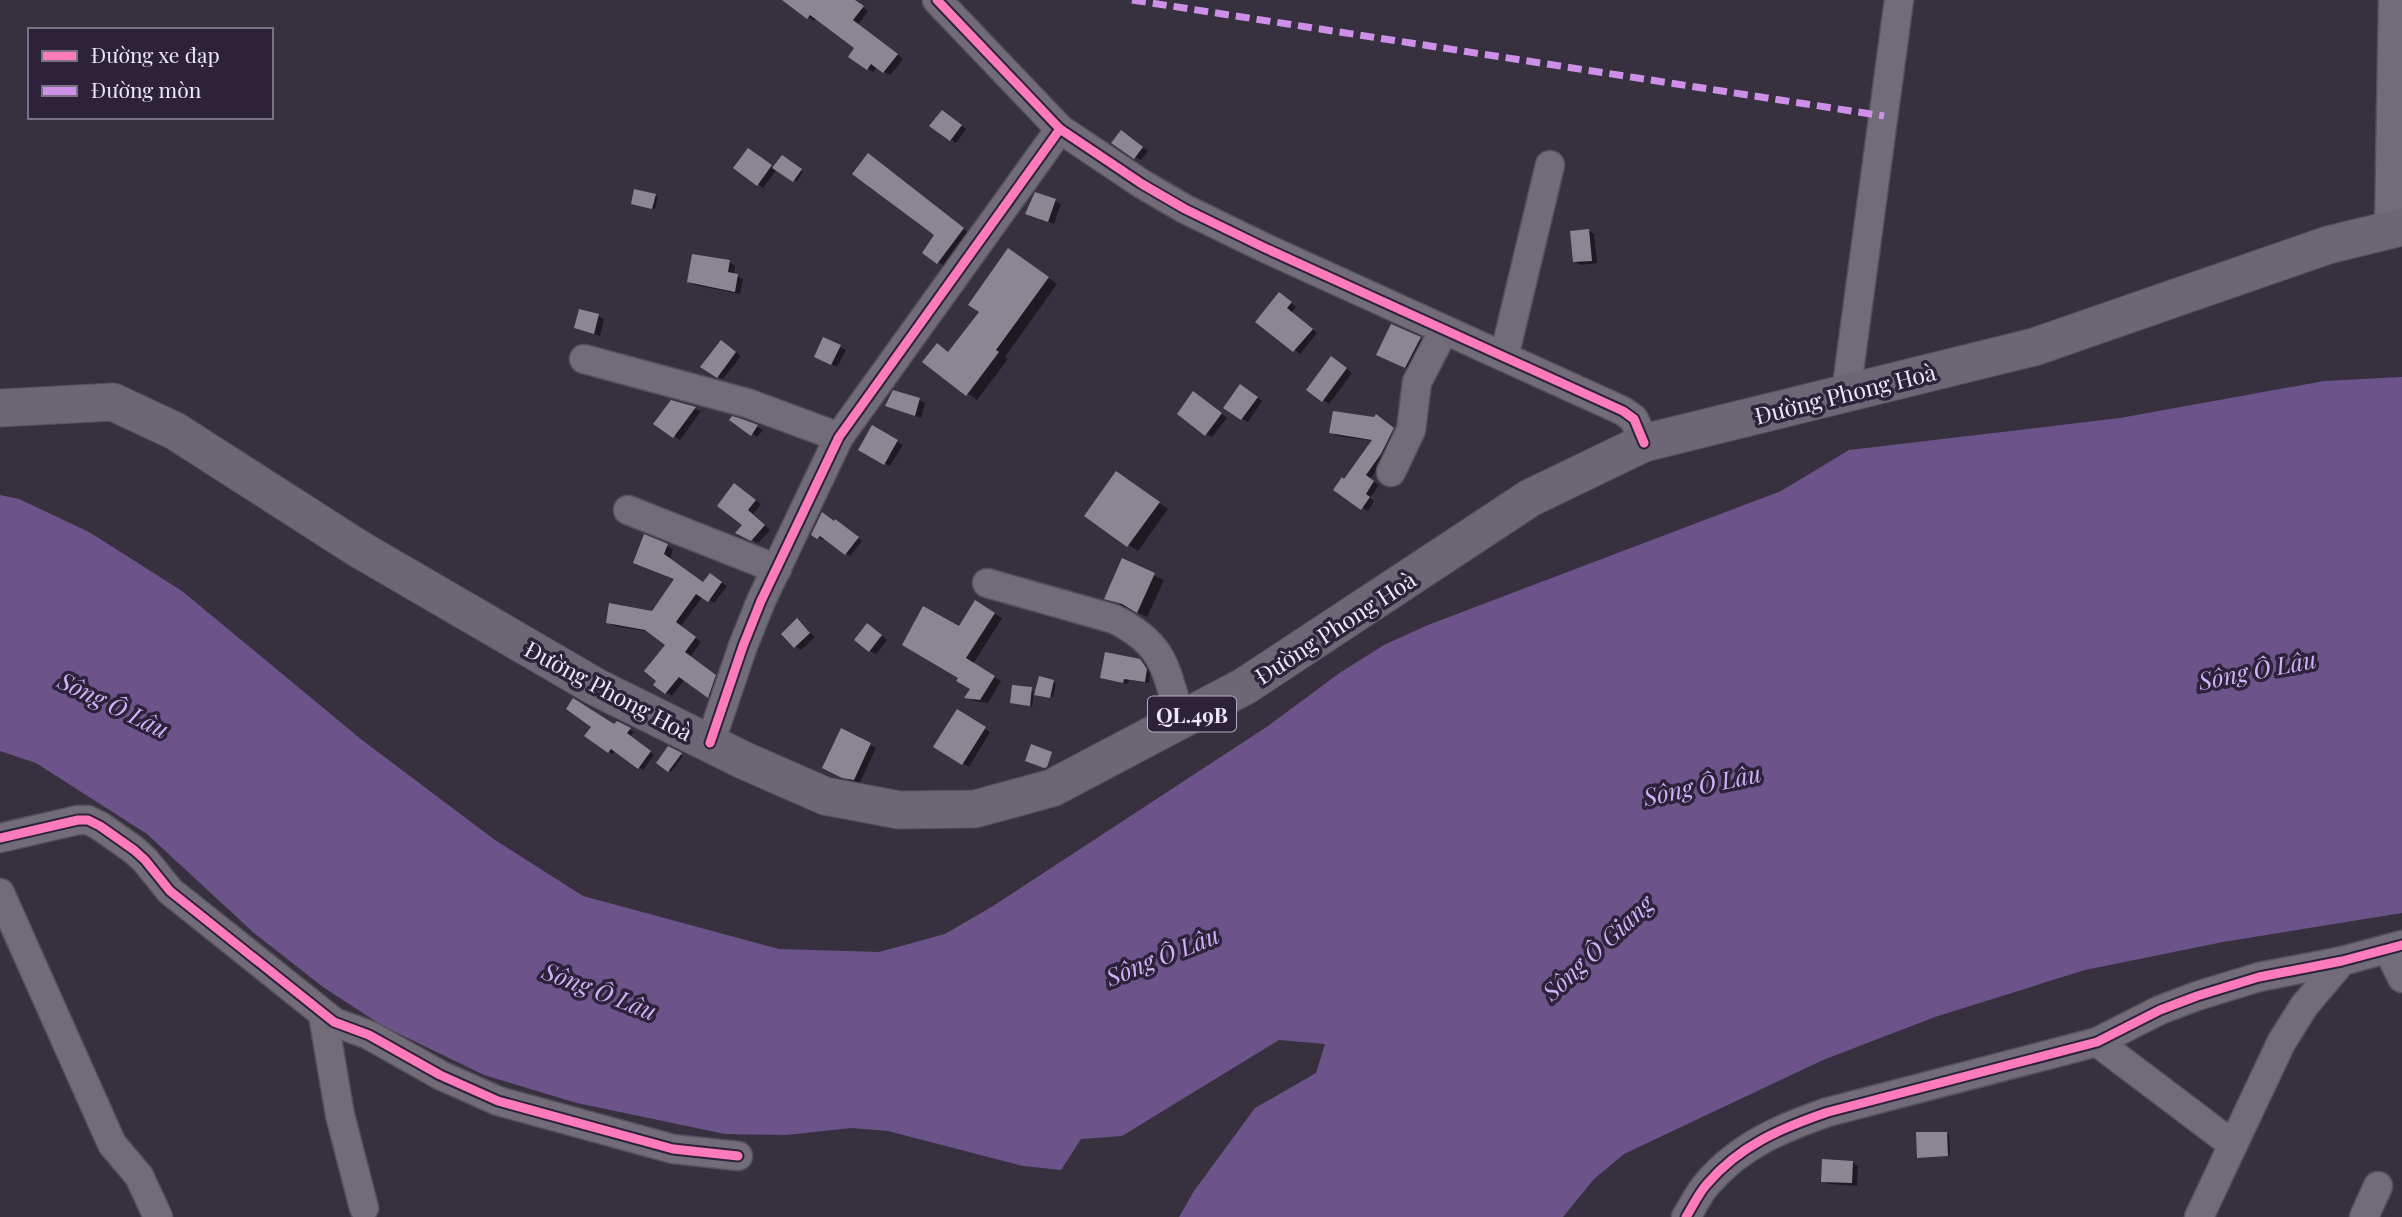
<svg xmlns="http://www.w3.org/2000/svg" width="2402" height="1217" font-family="'Playfair Display',serif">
  <rect width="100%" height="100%" fill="#37313f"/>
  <path fill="#6c548b" d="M 2402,377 L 2402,913 L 2223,942 L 2085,970 L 1935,1017 L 1823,1060 L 1624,1154 L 1594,1179 L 1563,1217 L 1179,1217 L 1194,1191 L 1255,1108 L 1316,1073 L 1325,1044 L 1279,1040 L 1122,1136 L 1081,1139 L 1061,1170 L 1023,1166 L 888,1131 L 851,1128 L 786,1135 L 725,1134 L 577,1103 L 484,1075 L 383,1026 L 323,987 L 254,933 L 147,834 L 36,763 L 0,751 L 0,495 L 19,499 L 89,532 L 182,591 L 362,740 L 495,840 L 583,896 L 779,949 L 879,952 L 945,934 L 993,906 L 1268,726 L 1341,672 L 1384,645 L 1428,625 L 1781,491 L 1849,450 L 2120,418 L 2324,381 Z"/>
  <g fill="#0007">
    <path d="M 785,0 L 854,0 L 868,11 L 858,25 L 903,59 L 890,75 L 877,67 L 873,72 L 868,69 L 857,48 L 817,18 L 814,21 Z"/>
    <path d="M 948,115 L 966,129 L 956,143 L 951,140 Z"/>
    <path d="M 1127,136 L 1148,151 L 1141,160 L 1135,157 Z"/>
    <path d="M 754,153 L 774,168 L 782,157 L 803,172 L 796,182 L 777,169 L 763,188 L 758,184 Z"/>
    <path d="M 869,155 L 969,233 L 944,266 L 924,252 L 937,235 Z"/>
    <path d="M 655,196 L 658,197 L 655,209 L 635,204 Z"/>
    <path d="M 1055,201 L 1061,204 L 1054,224 L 1033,216 Z"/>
    <path d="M 1588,230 L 1594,234 L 1597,263 L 1580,265 L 1574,261 Z"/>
    <path d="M 1018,256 L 1057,284 L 1005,357 L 1008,359 L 977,400 L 924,362 L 937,345 L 950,353 L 981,312 Z"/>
    <path d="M 729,262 L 735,266 L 734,275 L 743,279 L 740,294 L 695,285 L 689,282 Z"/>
    <path d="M 1285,298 L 1296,307 L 1292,312 L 1317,333 L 1300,354 L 1258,321 Z"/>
    <path d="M 598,316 L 604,319 L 600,336 L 576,327 Z"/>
    <path d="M 1392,326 L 1430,344 L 1415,372 L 1388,360 Z"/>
    <path d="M 824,339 L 846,350 L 837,367 L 816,356 Z"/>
    <path d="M 727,346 L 741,356 L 723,379 L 702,367 Z"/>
    <path d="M 1337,361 L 1352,373 L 1329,404 L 1308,390 Z"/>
    <path d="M 1246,390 L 1262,401 L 1248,422 L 1242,419 Z"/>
    <path d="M 1200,397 L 1227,418 L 1212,437 L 1206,434 Z"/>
    <path d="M 919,400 L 925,403 L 921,418 L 887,406 Z"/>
    <path d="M 672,402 L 701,411 L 680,440 L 674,436 Z"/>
    <path d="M 733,418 L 758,427 L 763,430 L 757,437 Z"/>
    <path d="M 1382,420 L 1398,432 L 1386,457 L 1370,479 L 1379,485 L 1370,498 L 1374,501 L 1368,511 L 1335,490 L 1345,481 L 1374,441 L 1337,436 L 1331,432 Z"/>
    <path d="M 872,428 L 903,445 L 890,466 L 860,449 Z"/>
    <path d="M 1126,479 L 1168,509 L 1138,551 L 1086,516 Z"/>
    <path d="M 740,488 L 761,504 L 753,514 L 770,530 L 758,543 L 738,532 L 745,525 Z"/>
    <path d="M 834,523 L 840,524 L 862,541 L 850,556 L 825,538 L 823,540 L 813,534 Z"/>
    <path d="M 645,536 L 673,549 L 670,559 L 704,584 L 716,579 L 727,586 L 714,603 L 703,596 L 681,626 L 701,642 L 690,657 L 721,680 L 714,700 L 685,679 L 672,696 L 666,692 L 668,645 L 651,632 L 614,626 L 608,622 L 652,613 L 676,580 Z"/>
    <path d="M 1123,561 L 1164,580 L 1147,617 L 1106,598 Z"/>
    <path d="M 975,602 L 1002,618 L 973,664 L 1001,681 L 988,703 L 974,701 L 967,697 L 972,688 L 959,629 Z"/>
    <path d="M 797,621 L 815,637 L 801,650 L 795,646 Z"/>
    <path d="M 874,629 L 887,640 L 876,654 L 870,651 Z"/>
    <path d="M 1140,660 L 1150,672 L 1149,683 L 1129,680 L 1128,684 L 1102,678 Z"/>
    <path d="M 1041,678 L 1056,683 L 1053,697 L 1034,692 L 1032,706 L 1012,702 L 1014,686 L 1037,692 Z"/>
    <path d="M 958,711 L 990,732 L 969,767 L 936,747 Z"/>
    <path d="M 618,723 L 634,732 L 630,737 L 654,755 L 643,770 L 616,750 L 613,754 L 608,752 Z"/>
    <path d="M 842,731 L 876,748 L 860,782 L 850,780 L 830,770 Z"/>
    <path d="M 668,748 L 683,756 L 671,772 L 658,763 Z"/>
    <path d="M 1946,1133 L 1949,1135 L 1950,1156 L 1919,1157 Z"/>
    <path d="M 1852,1162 L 1858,1166 L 1857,1186 L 1829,1184 L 1823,1181 Z"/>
  </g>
  <g fill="#8c8693">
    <path d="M 782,0 L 855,0 L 864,6 L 853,20 L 898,54 L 883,73 L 871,64 L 867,70 L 848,57 L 854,48 L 810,15 L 807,19 Z"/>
    <path d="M 942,110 L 962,125 L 950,141 L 929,126 Z"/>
    <path d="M 1121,130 L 1143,147 L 1134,159 L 1111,143 Z"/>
    <path d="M 748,148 L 772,165 L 757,186 L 733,168 Z"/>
    <path d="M 868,153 L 964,228 L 937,264 L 922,253 L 934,235 L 852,174 Z"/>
    <path d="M 782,155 L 802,169 L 793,182 L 772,168 Z"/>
    <path d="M 634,189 L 656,194 L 652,209 L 631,204 Z"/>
    <path d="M 1035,192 L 1056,199 L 1048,222 L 1025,214 Z"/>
    <path d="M 1589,229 L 1592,261 L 1573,262 L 1570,231 Z"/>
    <path d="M 1008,248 L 1049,277 L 996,350 L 999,352 L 966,396 L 922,362 L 937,343 L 948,352 L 979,312 L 968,305 Z"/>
    <path d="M 692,254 L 730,260 L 728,272 L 738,274 L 735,292 L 687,282 Z"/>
    <path d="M 1279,292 L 1292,302 L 1287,308 L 1313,329 L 1293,352 L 1255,322 Z"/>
    <path d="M 579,309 L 599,314 L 594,334 L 574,328 Z"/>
    <path d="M 1391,324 L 1421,337 L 1405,368 L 1376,355 Z"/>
    <path d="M 823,337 L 841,345 L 831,365 L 814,357 Z"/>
    <path d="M 721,340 L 736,352 L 717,378 L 700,367 Z"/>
    <path d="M 1331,356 L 1347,368 L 1322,402 L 1306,390 Z"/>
    <path d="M 1240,384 L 1258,397 L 1241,420 L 1223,408 Z"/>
    <path d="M 893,390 L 920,398 L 915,416 L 885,406 Z"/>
    <path d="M 1193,391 L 1222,413 L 1205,436 L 1177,414 Z"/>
    <path d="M 671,400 L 696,407 L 673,438 L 653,424 Z"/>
    <path d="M 1333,411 L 1374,417 L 1376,414 L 1394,428 L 1381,454 L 1366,475 L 1374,481 L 1366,494 L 1370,497 L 1361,510 L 1333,490 L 1342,477 L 1344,479 L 1372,440 L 1329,433 Z"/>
    <path d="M 732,416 L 742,419 L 758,425 L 751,436 L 729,420 Z"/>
    <path d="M 872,425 L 898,440 L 884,465 L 858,450 Z"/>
    <path d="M 1116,471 L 1160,502 L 1127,547 L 1084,516 Z"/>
    <path d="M 734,483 L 756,500 L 748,510 L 765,525 L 751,541 L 735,533 L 742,525 L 717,506 Z"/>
    <path d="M 822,512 L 834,521 L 835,519 L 859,537 L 845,555 L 820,536 L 817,539 L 811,535 Z"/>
    <path d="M 644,534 L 668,544 L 664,554 L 703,582 L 710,573 L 722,582 L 708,602 L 696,594 L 676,622 L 696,637 L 685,652 L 716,675 L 708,698 L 679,677 L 665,694 L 653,685 L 656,681 L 644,671 L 665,645 L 645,630 L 606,623 L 609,603 L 652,611 L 674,579 L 633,563 Z"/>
    <path d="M 1122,558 L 1155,573 L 1137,613 L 1122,604 L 1104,599 Z"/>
    <path d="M 975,600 L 995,613 L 966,658 L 995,676 L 980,700 L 964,698 L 970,689 L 956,681 L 958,678 L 902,645 L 923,606 L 959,626 Z"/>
    <path d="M 797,618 L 810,633 L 794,648 L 781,634 Z"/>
    <path d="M 867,623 L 882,635 L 869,652 L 854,640 Z"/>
    <path d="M 1105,652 L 1140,659 L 1147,669 L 1145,682 L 1124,679 L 1123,683 L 1100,678 Z"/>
    <path d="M 1039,676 L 1054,680 L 1050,698 L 1034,695 Z"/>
    <path d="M 1012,685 L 1032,687 L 1030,706 L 1010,703 Z"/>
    <path d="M 573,698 L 614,724 L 617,721 L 631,728 L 627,733 L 651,751 L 638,769 L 611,749 L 608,753 L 584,736 L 591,727 L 566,709 Z"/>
    <path d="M 957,709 L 986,727 L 962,765 L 933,747 Z"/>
    <path d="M 841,728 L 871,743 L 854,780 L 842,778 L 822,768 Z"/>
    <path d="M 1031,744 L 1052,752 L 1047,767 L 1044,768 L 1025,761 Z"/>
    <path d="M 668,746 L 682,753 L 668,772 L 656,763 Z"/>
    <path d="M 1916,1132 L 1947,1132 L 1948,1156 L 1917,1158 Z"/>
    <path d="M 1822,1159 L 1853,1161 L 1852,1183 L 1821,1182 Z"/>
  </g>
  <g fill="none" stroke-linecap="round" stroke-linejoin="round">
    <defs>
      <g id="minor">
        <path d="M 937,0 L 1060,129 L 1142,184 L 1185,209 L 1265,248 L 1623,411 L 1634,419 L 1644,443"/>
        <path d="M 2389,230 L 2393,0"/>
        <path d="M 1504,357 L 1550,165"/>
        <path d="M 584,359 L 747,403 L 839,437"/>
        <path d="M 1846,393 L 1899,0"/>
        <path d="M 1391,472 L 1411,430 L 1417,382 L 1444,330"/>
        <path d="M 628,510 L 777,569"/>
        <path d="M 987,583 L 1114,619 C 1166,645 1165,669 1181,720"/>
        <path d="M 710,743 L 743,646 L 761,601 L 839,437 L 1060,129"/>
        <path d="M 0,838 L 78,820 L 88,820 L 100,826 L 134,850 L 145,860 L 170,891 L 334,1022 L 369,1035 L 440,1075 L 498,1101 L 673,1149 L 738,1156"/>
        <path d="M 0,893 L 112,1144 L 139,1176 L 158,1217"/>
        <path d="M 2388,949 L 2402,978"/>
        <path d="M 323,1015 L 340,1115 L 364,1208"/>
        <path d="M 2097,1042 L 2232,1144"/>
        <path d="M 1686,1217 C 1693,1206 1698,1194 1707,1184 C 1739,1146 1781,1128 1828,1112 L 2097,1042 L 2160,1010 L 2197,996 L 2259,977 L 2342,961 L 2402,945"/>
        <path d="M 2199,1217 L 2281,1043 L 2304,1006 L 2342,961"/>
        <path d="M 2364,1217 L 2378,1186"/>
      </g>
      <path id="major" d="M 0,408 L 113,402 L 175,431 L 359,549 L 596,687 L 743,760 L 825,796 L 899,810 L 975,809 L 1052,788 L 1245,686 L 1530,498 L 1644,443 L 2034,347 L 2328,245 L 2402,227"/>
    </defs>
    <use href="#minor" stroke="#54505c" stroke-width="31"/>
    <use href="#major" stroke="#54505c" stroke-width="39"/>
    <use href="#minor" stroke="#716c78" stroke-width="28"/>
    <use href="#major" stroke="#6d6775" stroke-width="37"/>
    <path stroke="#ce8fe9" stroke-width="7" stroke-dasharray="14 7" stroke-linecap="butt" d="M 1132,0 L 1884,116"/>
    <defs>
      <g id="cycleway">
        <path d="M 937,0 L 1060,129 L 1142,184 L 1185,209 L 1265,248 L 1623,411 L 1634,419 L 1644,443"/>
        <path d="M 710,743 L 743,646 L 761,601 L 839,437 L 1060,129"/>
        <path d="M 0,838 L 78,820 L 88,820 L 100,826 L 134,850 L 145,860 L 170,891 L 334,1022 L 369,1035 L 440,1075 L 498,1101 L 673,1149 L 738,1156"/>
        <path d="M 1686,1217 C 1693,1206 1698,1194 1707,1184 C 1739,1146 1781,1128 1828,1112 L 2097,1042 L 2160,1010 L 2197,996 L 2259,977 L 2342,961 L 2402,945"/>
      </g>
    </defs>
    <use href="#cycleway" stroke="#2c223a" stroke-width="13"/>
    <use href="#cycleway" stroke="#fd7abc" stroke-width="9"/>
  </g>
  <g text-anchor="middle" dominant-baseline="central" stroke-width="7" stroke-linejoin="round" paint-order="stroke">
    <rect fill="#2c223a" stroke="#b3acbe" stroke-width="2" x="1148" y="696.5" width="88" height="35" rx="5"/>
    <g font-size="21" font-weight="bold" fill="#ede7f7">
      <text x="1192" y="714">QL.49B</text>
    </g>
    <g font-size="23" fill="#ede7f7" stroke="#2c223a">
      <text transform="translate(1845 393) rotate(-14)">Đường Phong Hoà</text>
      <text transform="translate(1335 627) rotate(-33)">Đường Phong Hoà</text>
      <text transform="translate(609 690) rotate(28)">Đường Phong Hoà</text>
    </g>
    <g font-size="24" font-style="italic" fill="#cfb3f8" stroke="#2c223a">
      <text transform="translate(2257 669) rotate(-11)">Sông Ô Lâu</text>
      <text transform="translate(114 704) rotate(26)">Sông Ô Lâu</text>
      <text transform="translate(1702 784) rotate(-12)">Sông Ô Lâu</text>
      <text transform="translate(1597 947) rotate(-43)">Sông Ô Giang</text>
      <text transform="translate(1162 955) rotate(-22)">Sông Ô Lâu</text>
      <text transform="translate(600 990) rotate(21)">Sông Ô Lâu</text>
    </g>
  </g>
  <rect x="28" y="28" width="245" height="91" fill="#2c223a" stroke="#797186" stroke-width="2"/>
  <rect x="42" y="51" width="35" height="10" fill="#fd7abc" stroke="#797186" stroke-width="2"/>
  <text x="91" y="63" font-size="21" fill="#ede7f7">Đường xe đạp</text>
  <rect x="42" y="86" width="35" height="10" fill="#ce8fe9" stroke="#797186" stroke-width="2"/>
  <text x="91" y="98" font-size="21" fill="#ede7f7">Đường mòn</text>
</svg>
